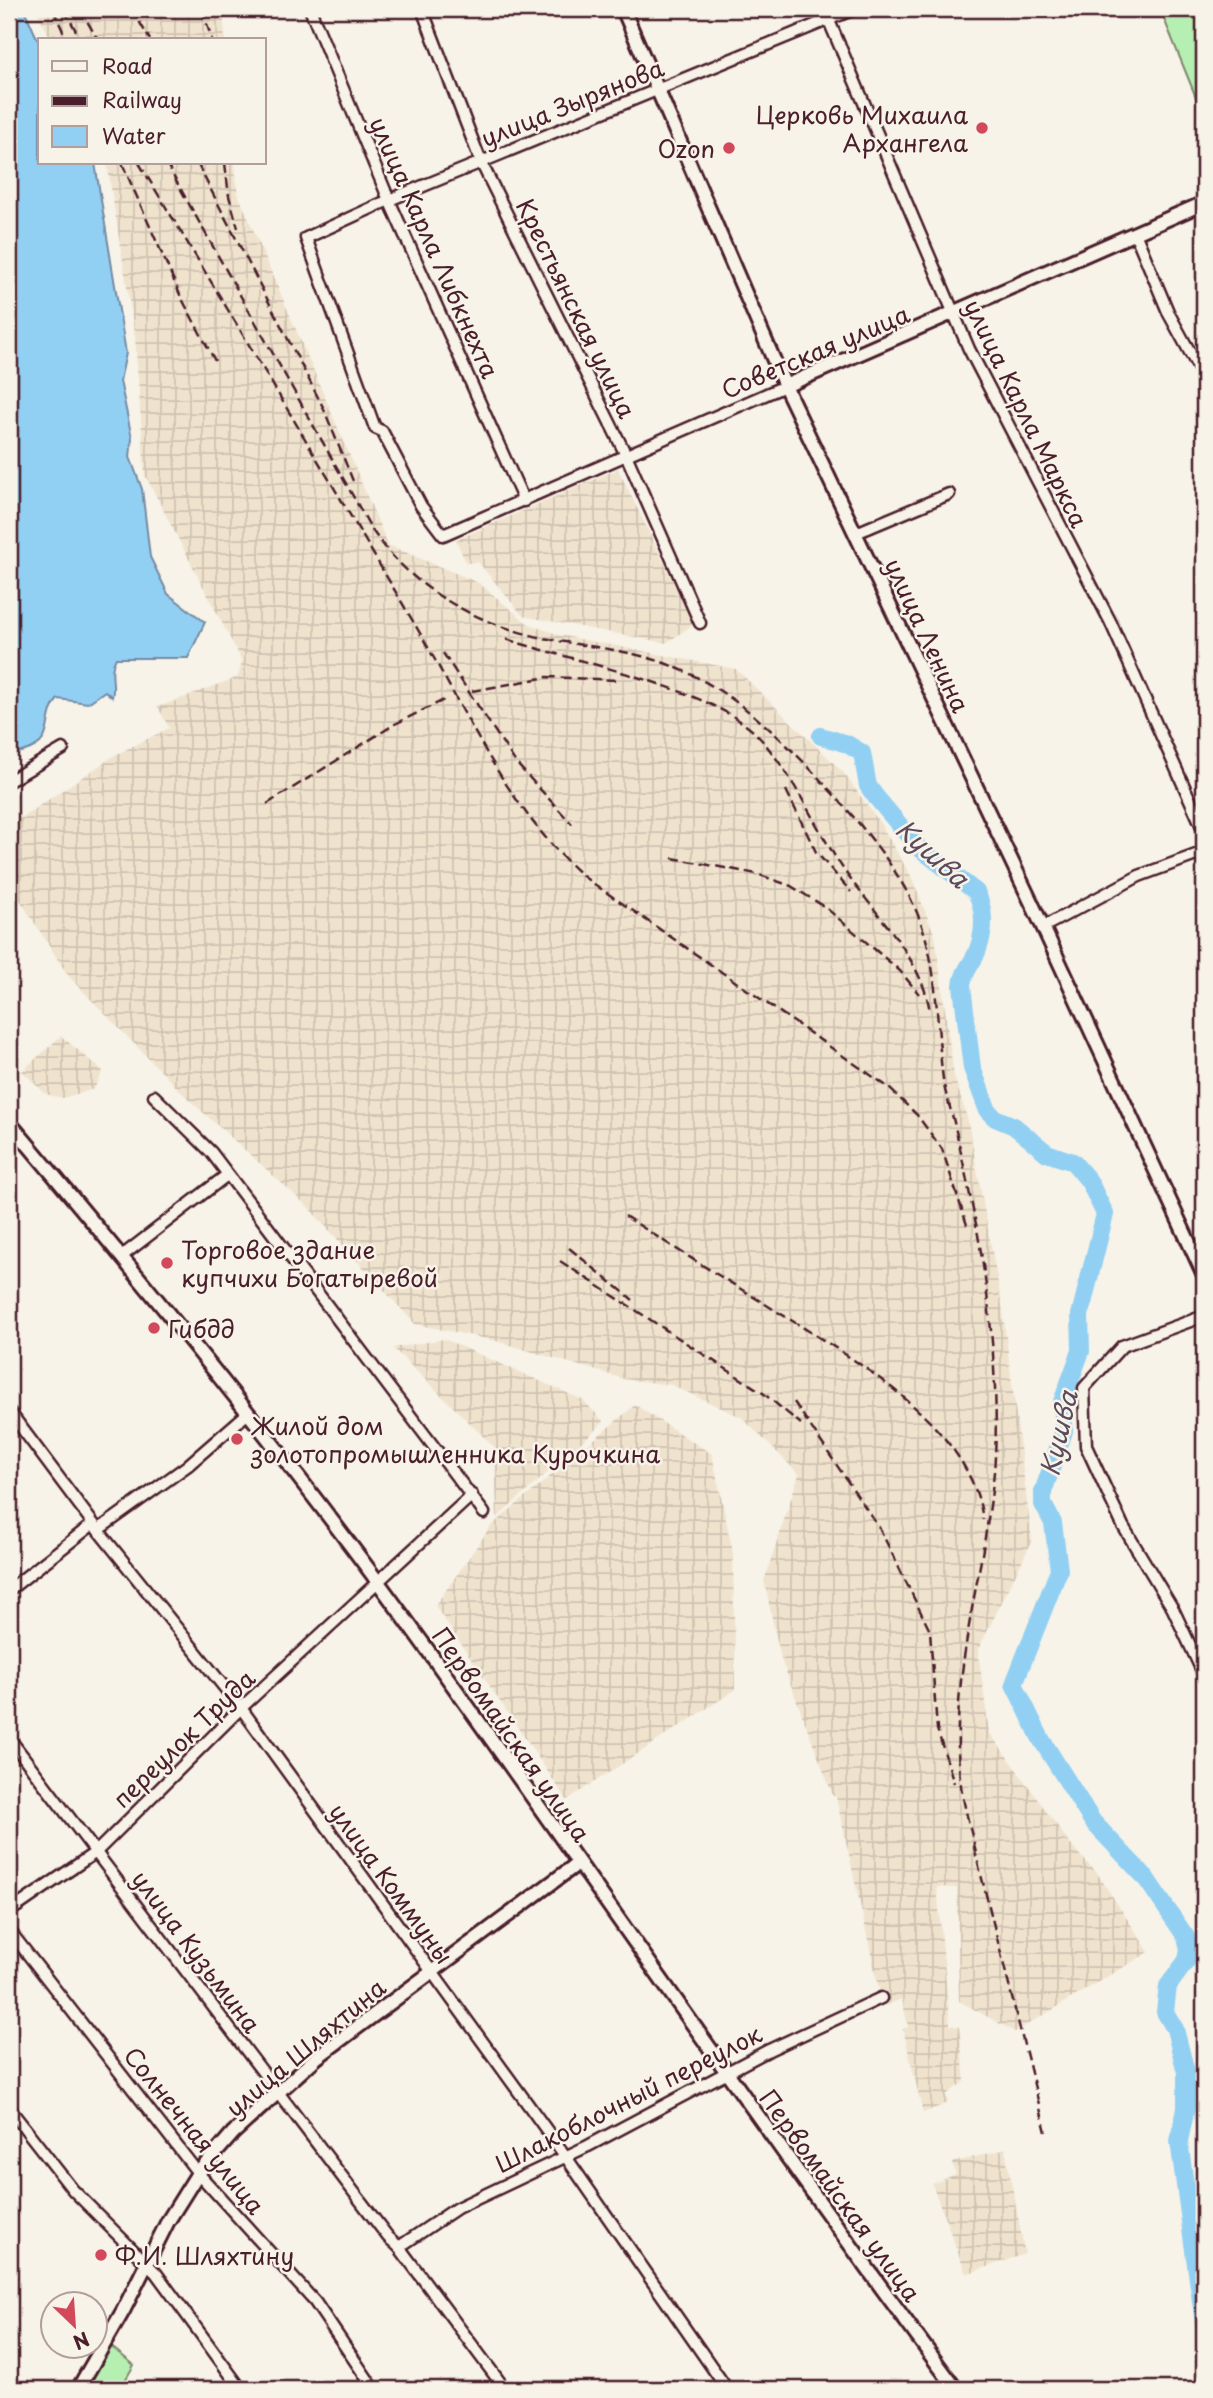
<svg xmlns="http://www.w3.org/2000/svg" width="1213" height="2398" font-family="'Playpen Sans',sans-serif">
  <defs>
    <pattern id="industrial-grid" width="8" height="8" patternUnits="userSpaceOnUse" patternTransform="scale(1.75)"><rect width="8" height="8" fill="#f0e3ce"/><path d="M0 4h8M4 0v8" fill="none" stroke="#cfc2b1"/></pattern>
  </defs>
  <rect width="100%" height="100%" fill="#f7f3e8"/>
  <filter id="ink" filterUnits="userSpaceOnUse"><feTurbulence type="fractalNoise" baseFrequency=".0143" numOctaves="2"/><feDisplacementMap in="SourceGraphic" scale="14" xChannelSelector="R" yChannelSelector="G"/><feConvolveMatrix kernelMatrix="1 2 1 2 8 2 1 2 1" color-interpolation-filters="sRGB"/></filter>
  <g filter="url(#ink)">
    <g fill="url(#industrial-grid)">
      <path d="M 36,9 L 223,9 L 225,40 L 51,40 Z"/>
      <path d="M 107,163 L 235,163 L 238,194 L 388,545 L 479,583 L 527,623 L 559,635 L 736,669 L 843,772 L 880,823 L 912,878 L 935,936 L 954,1076 L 968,1121 L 1002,1305 L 1032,1541 L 978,1650 L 989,1732 L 1074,1849 L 1097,1873 L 1149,1952 L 1015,2032 L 959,2001 L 957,1888 L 937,1887 L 950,2025 L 959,2027 L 965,2081 L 946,2095 L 948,2103 L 923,2113 L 903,2029 L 908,2027 L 902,1999 L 885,2006 L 881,1998 L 836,1797 L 833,1796 L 781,1659 L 764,1581 L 799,1474 L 741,1417 L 671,1385 L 624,1379 L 496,1341 L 415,1324 L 307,1206 L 186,1097 L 69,977 L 9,883 L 9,826 L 115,755 L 169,728 L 158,707 L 238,677 L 242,661 L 145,475 L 135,337 Z"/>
      <path d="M 618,469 L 694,624 L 666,643 L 523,616 L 478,562 L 466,563 L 456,540 Z"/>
      <path d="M 61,1036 L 103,1071 L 94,1089 L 63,1098 L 45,1094 L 22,1071 Z"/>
      <path d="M 444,1339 L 583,1400 L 604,1422 L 497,1518 L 495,1448 L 393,1348 Z"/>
      <path d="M 635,1405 L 712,1454 L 733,1552 L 735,1690 L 567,1800 L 435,1606 L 491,1526 Z"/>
      <path d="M 1005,2149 L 1025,2254 L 966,2274 L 932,2184 L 956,2174 L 952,2163 Z"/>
    </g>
    <g fill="#b6efb2" stroke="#80876e" stroke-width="2">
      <path d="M 1160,9 L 1204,9 L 1204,117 Z"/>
      <path d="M 109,2345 L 134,2365 L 120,2389 L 87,2389 Z"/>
    </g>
    <path fill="#92d0f3" stroke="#7589a3" stroke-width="2" d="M 9,9 L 24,9 L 40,45 L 40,163 L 95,163 L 126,353 L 120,381 L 132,438 L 130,457 L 142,489 L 150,557 L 168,594 L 205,622 L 188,658 L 116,658 C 108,671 116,685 112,697 L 105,691 L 88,703 L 58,699 C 40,719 58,741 25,751 C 19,753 15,754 9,753 Z"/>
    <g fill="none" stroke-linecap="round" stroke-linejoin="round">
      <g stroke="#92d0f3" stroke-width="18">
        <path d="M 821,736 L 847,744 L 862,753 L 868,786 L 876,797 L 918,847 L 976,892 C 985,909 985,931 978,949 C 974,963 963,970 962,986 L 972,1068 L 988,1111 L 995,1118 L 1014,1126 L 1047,1153 L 1073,1162 L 1089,1181 L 1105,1214 L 1080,1315 L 1081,1351 L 1062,1402 L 1064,1431 L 1043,1492 L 1043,1504 L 1053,1523 L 1059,1570 L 1014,1684 L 1041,1739 L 1093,1822 L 1145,1877 L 1186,1937 L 1189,1949 L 1187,1960 L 1168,1986 L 1165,2012 L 1175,2029 L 1186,2072 L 1186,2108 L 1179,2141 L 1204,2323"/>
        <path d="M 1202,2389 L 1204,2383"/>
      </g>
      <defs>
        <g id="street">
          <path d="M 310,9 L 389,200 L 524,501"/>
          <path d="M 422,9 L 481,162 L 627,457 L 700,623"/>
          <path d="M 824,9 L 969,349 L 1110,621 L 1204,831"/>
          <path d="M 1135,233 L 1169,314 L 1204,378"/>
          <path d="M 785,386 L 443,535 L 421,506 L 382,431 L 375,428 L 306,238 L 389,200 L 854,9"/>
          <path d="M 856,533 L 949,494"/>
          <path d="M 9,781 L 63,749"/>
          <path d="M 1043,927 L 1139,876 L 1204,852"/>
          <path d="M 154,1096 L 211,1152 L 484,1513"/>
          <path d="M 122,1256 L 227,1175"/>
          <path d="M 1204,1316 L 1122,1346 L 1084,1388 L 1086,1446 L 1123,1526 L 1173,1609 L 1204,1675"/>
          <path d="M 9,1411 L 98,1530 L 241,1708 L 566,2157 L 727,2389"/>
          <path d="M 98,1530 L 187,1466 L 248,1413"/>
          <path d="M 9,1590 L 93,1524"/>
          <path d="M 9,1738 L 388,2237 L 399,2247 L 505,2389"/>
          <path d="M 9,1912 L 96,1852 L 241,1708 L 472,1495"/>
          <path d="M 9,1930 L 198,2173 L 315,2302 L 374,2389"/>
          <path d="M 9,2108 L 73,2190 L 156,2273 L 241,2389"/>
          <path d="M 399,2247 L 457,2208 L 588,2146 L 769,2050 L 881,1998"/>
        </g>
        <g id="secondary">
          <path d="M 623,9 L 785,386 L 1043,927 L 1204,1275"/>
          <path d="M 785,386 L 1204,203"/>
          <path d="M 9,1122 C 152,1292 294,1464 424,1645 C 602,1893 774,2144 956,2389"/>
          <path d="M 78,2389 L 123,2311 L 168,2221 L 198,2173 L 233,2133 L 316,2058 L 577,1864"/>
        </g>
      </defs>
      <use href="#street" stroke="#4a1f2b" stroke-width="15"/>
      <use href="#secondary" stroke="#4a1f2b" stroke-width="18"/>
      <use href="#street" stroke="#f7f3e8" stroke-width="10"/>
      <use href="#secondary" stroke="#f7f3e8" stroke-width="12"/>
      <g stroke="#4a1f2b" stroke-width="2.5" stroke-dasharray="10 5" stroke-linecap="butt">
        <path d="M 53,9 L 67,40"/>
        <path d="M 64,9 L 81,40"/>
        <path d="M 80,9 L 98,40"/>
        <path d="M 132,9 L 150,40"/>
        <path d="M 202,9 L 212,40"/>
        <path d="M 122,163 L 181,297 L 215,361"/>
        <path d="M 139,163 C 232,315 323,469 414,623 C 466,711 506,808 584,877 L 888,1087 L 917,1115 L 942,1149 L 967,1225"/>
        <path d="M 166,163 L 372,530 C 416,594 484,628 559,641 C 597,648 636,651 672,666 C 741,693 796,752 844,806 C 874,840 906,881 921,923 C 939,973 936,1027 943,1079 C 945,1095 952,1111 955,1127 C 963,1159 969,1192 976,1224 C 990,1297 1000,1398 994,1472 C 985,1570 951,1668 959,1767 C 961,1798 970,1827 977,1856"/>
        <path d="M 197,163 L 323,407 L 353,481"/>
        <path d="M 225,163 L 229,196 L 238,228"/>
        <path d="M 506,639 C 572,661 713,688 758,736 C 797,778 817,834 851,880 C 880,918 923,962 930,1012"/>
        <path d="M 443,653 L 516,763 L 572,824"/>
        <path d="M 472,691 L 547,677 L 617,680"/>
        <path d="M 786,790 L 816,852 L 851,892"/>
        <path d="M 267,804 L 395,724 L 444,700"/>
        <path d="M 672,858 L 757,874 L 791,886 L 825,907 L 900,971 L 919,994"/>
        <path d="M 625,1216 C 671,1246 718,1275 765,1304 C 841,1352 970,1420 983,1520"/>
        <path d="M 569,1248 L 633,1300"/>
        <path d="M 560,1261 L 763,1393 L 801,1424"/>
        <path d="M 794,1402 L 880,1529 L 930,1631 L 937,1729 L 954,1783"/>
        <path d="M 974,1847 L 1046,2132"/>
      </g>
    </g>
  </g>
  <g fill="#d1495b" stroke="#f7f3e8" stroke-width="2.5">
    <circle cx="982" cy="128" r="7"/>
    <circle cx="729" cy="148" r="7"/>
    <circle cx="167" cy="1263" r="7"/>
    <circle cx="154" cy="1328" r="7"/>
    <circle cx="237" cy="1439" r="7"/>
    <circle cx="101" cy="2255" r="7"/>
  </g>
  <g text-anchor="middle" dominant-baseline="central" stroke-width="5" stroke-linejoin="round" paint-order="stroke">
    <g font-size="24" fill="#4a1f2b" stroke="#f7f3e8">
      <text transform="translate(572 102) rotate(-22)">улица Зырянова</text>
      <text transform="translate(435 247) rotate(66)">улица Карла Либкнехта</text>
      <text transform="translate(577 308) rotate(64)">Крестьянская улица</text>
      <text transform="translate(815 351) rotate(-23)">Советская улица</text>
      <text transform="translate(1027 413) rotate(64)">улица Карла Маркса</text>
      <text transform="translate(928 635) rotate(65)">улица Ленина</text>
      <text transform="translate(512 1734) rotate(55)">Первомайская улица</text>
      <text transform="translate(183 1738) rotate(-44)">переулок Труда</text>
      <text transform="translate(392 1883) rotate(54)">улица Коммуны</text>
      <text transform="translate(197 1951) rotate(53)">улица Кузьмина</text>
      <text transform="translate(305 2047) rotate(-40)">улица Шляхтина</text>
      <text transform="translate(628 2098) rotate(-27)">Шлакоблочный переулок</text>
      <text transform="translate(195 2130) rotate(51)">Солнечная улица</text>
      <text transform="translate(841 2195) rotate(54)">Первомайская улица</text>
    </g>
    <g font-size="24" fill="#4a1f2b" stroke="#f7f3e8" text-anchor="start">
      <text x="968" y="114" text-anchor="end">Церковь Михаила<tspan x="968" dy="28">Архангела</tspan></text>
      <text x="715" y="148" text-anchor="end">Ozon</text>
      <text x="181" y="1249">Торговое здание<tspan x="181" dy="28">купчихи Богатыревой</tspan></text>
      <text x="168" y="1328">Гибдд</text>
      <text x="251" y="1425">Жилой дом<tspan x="251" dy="28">золотопромышленника Курочкина</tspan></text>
      <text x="115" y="2255">Ф.И. Шляхтину</text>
    </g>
    <g font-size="26" font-style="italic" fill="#5c4b5d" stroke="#f7f3e8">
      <text transform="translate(933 853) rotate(42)">Кушва</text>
      <text transform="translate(1058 1433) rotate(-77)">Кушва</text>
    </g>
  </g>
  <rect width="1213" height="2398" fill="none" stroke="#f7f3e8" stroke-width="35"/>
  <rect x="18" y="18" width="1178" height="2363" fill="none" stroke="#4a1f2b" stroke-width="2.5" filter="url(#ink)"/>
  <rect x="38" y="38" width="228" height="126" fill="#f7f3e8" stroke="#b29e9c" stroke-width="2"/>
  <rect x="52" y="61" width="35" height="10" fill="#f7f3e8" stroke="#b29e9c" stroke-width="2"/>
  <text x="102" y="74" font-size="21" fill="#4a1f2b">Road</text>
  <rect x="52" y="96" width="35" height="10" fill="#4a1f2b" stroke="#b29e9c" stroke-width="2"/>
  <text x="102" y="108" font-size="21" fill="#4a1f2b">Railway</text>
  <rect x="52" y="126" width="35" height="21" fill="#92d0f3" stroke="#b29e9c" stroke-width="2"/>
  <text x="102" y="144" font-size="21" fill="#4a1f2b">Water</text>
  <g transform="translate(74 2325) rotate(155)"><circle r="33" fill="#f7f3e8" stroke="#b29e9c" stroke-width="2"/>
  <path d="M0-5L12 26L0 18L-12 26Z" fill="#d1495b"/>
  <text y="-10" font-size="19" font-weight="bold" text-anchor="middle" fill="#4a1f2b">N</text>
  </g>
</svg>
